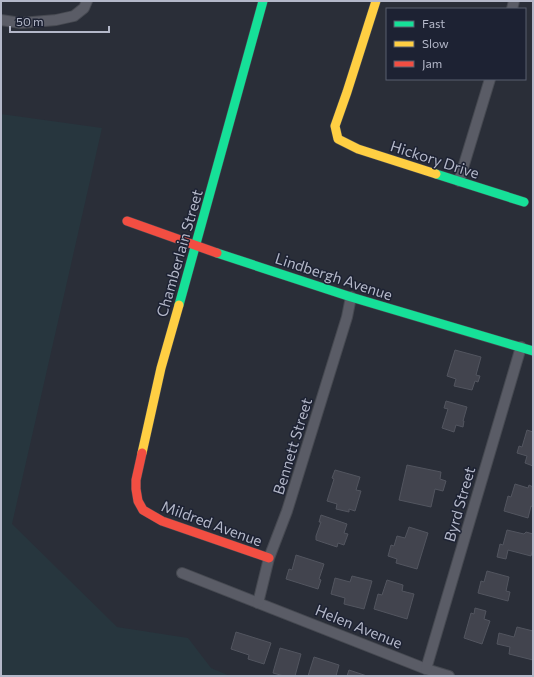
<svg xmlns="http://www.w3.org/2000/svg" width="534" height="677" font-family="Commissioner,sans-serif">
  <rect width="100%" height="100%" fill="#2a2e38"/>
  <path fill="#27363e" d="M 1,114 L 102,128 L 12,524 L 117,627 L 188,638 L 211,668 L 230,676 L 1,676 Z"/>
  <g fill="#42444e" stroke="#52555f">
    <path d="M 455,350 L 481,357 L 476,375 L 480,376 L 478,382 L 475,381 L 472,390 L 454,386 L 456,379 L 447,376 Z"/>
    <path d="M 446,401 L 467,407 L 463,421 L 464,421 L 463,427 L 456,425 L 454,432 L 442,428 L 448,409 L 444,408 Z"/>
    <path d="M 527,430 L 533,432 L 533,466 L 525,463 L 527,456 L 517,453 L 519,446 L 522,447 Z"/>
    <path d="M 407,465 L 441,472 L 440,479 L 446,481 L 443,491 L 435,489 L 431,507 L 399,500 Z"/>
    <path d="M 335,470 L 360,477 L 356,490 L 361,491 L 355,511 L 349,509 L 349,512 L 336,509 L 337,504 L 327,501 L 334,479 L 332,478 Z"/>
    <path d="M 515,484 L 528,488 L 529,485 L 533,487 L 533,507 L 531,506 L 528,518 L 504,511 L 508,496 L 511,497 Z"/>
    <path d="M 321,515 L 347,524 L 344,533 L 348,534 L 344,545 L 338,543 L 337,547 L 316,540 L 316,536 L 321,522 L 319,522 Z"/>
    <path d="M 409,527 L 428,533 L 417,569 L 396,563 L 397,559 L 388,556 L 391,545 L 394,546 L 397,536 L 405,538 Z"/>
    <path d="M 507,530 L 524,534 L 526,532 L 533,534 L 533,549 L 531,556 L 508,550 L 506,559 L 497,557 L 500,544 L 503,545 Z"/>
    <path d="M 296,555 L 324,564 L 319,579 L 321,580 L 318,589 L 286,579 L 289,569 L 292,570 Z"/>
    <path d="M 487,571 L 509,577 L 506,591 L 510,592 L 508,601 L 478,593 L 481,581 L 484,582 Z"/>
    <path d="M 352,576 L 372,581 L 364,609 L 344,604 L 345,598 L 331,594 L 335,578 L 350,582 Z"/>
    <path d="M 387,580 L 403,585 L 402,591 L 414,594 L 407,619 L 374,609 L 378,594 L 382,595 Z"/>
    <path d="M 475,608 L 486,611 L 484,619 L 490,621 L 482,644 L 464,638 L 471,613 L 474,614 Z"/>
    <path d="M 517,627 L 533,631 L 533,660 L 509,654 L 510,647 L 497,644 L 499,633 L 514,637 Z"/>
    <path d="M 236,632 L 271,643 L 264,664 L 248,659 L 249,655 L 231,649 Z"/>
    <path d="M 280,648 L 301,654 L 295,676 L 284,676 L 273,673 L 274,669 Z"/>
    <path d="M 314,657 L 339,665 L 336,676 L 308,676 Z"/>
    <path d="M 349,670 L 367,676 L 347,676 Z"/>
  </g>
  <g fill="none" stroke-linecap="round" stroke-linejoin="round">
    <defs>
      <g id="street">
        <path d="M 512,9 L 514,1"/>
        <path d="M 1,20 L 21,23 L 56,20 L 74,16 L 84,8 L 87,1"/>
        <path d="M 459,181 L 490,79"/>
        <path d="M 182,573 L 426,669 L 449,676"/>
        <path d="M 258,603 L 269,558 L 287,511 L 347,317 L 351,297"/>
        <path d="M 426,669 L 521,347"/>
      </g>
      <g id="fast">
        <path d="M 436,174 L 524,202"/>
        <path d="M 217,253 L 351,297 L 533,351"/>
        <path d="M 179,305 L 263,1"/>
      </g>
      <g id="slow">
        <path d="M 376,1 L 347,92 L 335,126 L 338,139 L 358,149 L 436,174"/>
        <path d="M 142,453 L 161,368 L 179,305"/>
      </g>
      <g id="jam">
        <path d="M 127,221 L 217,253"/>
        <path d="M 142,453 L 136,480 L 136,489 L 138,501 L 143,510 L 162,521 L 269,558"/>
      </g>
    </defs>
    <use href="#street" stroke="#464951" stroke-width="12"/>
    <use href="#fast" stroke="#464951" stroke-width="10"/>
    <use href="#slow" stroke="#464951" stroke-width="10"/>
    <use href="#jam" stroke="#464951" stroke-width="10"/>
    <use href="#street" stroke="#5a5c66" stroke-width="10"/>
    <use href="#fast" stroke="#16e098" stroke-width="9"/>
    <use href="#slow" stroke="#ffcf43" stroke-width="9"/>
    <use href="#jam" stroke="#f24e42" stroke-width="9"/>
  </g>
  <g text-anchor="middle" dominant-baseline="central" stroke-width="3" stroke-linejoin="round" paint-order="stroke">
    <g font-size="15" fill="#b4b8c9" stroke="#1d2233">
      <text transform="translate(435 159) rotate(18)">Hickory Drive</text>
      <text transform="translate(179 253) rotate(-74)">Chamberlain Street</text>
      <text transform="translate(334 276) rotate(18)">Lindbergh Avenue</text>
      <text transform="translate(292 446) rotate(-73)">Bennett Street</text>
      <text transform="translate(459 504) rotate(-74)">Byrd Street</text>
      <text transform="translate(212 523) rotate(20)">Mildred Avenue</text>
      <text transform="translate(359 626) rotate(22)">Helen Avenue</text>
    </g>
  </g>
  <rect width="534" height="677" fill="none" stroke="#b4b8c9" stroke-width="4"/>
  <rect x="386" y="8" width="140" height="72" fill="#1d2233" stroke="#595e6f"/>
  <rect x="394" y="21" width="20" height="6" fill="#16e098" stroke="#595e6f"/>
  <text x="422" y="28" font-size="12" fill="#b4b8c9">Fast</text>
  <rect x="394" y="41" width="20" height="6" fill="#ffcf43" stroke="#595e6f"/>
  <text x="422" y="48" font-size="12" fill="#b4b8c9">Slow</text>
  <rect x="394" y="61" width="20" height="6" fill="#f24e42" stroke="#595e6f"/>
  <text x="422" y="68" font-size="12" fill="#b4b8c9">Jam</text>
  <path d="M10 26v6h99v-6" fill="none" stroke="#b4b8c9" stroke-width="2"/>
  <text x="16" y="26" font-size="12" fill="#b4b8c9" stroke="#1d2233" stroke-width="3" paint-order="stroke">50 m</text>
</svg>
